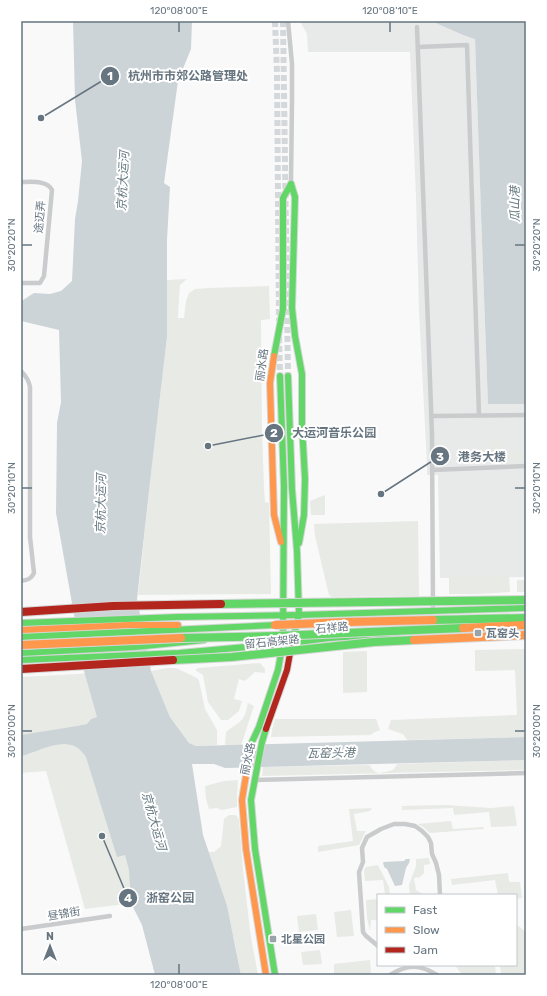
<svg xmlns="http://www.w3.org/2000/svg" width="547" height="996" font-family="Rubik,'Noto Sans SC',sans-serif">
  <rect width="100%" height="100%" fill="#f9f9f9"/>
  <path fill="#e8e9e9" d="M 300,21 L 431,21 L 463,35 L 475,38 L 482,242 L 488,404 L 526,404 L 526,577 L 440,578 L 438,475 L 427,475 L 427,464 L 419,311 L 416,197 L 410,52 L 308,52 L 307,34 Z"/>
  <g fill="#e8eae6">
    <path d="M 187,279 L 180,285 L 179,297 L 178,318 L 184,318 L 186,301 L 189,293 L 195,289 L 209,288 L 269,286 L 270,319 L 261,320 L 262,432 L 264,488 L 265,502 L 269,503 L 271,594 L 138,595 L 152,465 L 167,337 L 167,280 Z"/>
    <path d="M 491,436 L 500,437 L 500,460 L 492,460 Z"/>
    <path d="M 505,451 L 526,451 L 526,460 L 506,460 Z"/>
    <path d="M 325,495 L 325,515 L 311,515 L 310,501 Z"/>
    <path d="M 418,521 L 419,596 L 332,597 L 329,595 L 315,536 L 314,524 Z"/>
    <path d="M 449,576 L 509,576 L 510,592 L 478,594 L 449,594 Z"/>
    <rect x="517" y="580" width="9" height="12"/>
    <path d="M 526,649 L 526,737 L 407,740 L 403,734 L 388,729 L 391,720 L 517,715 L 515,670 L 475,671 L 475,650 Z"/>
    <path d="M 367,651 L 367,692 L 343,693 L 343,652 Z"/>
    <path d="M 260,663 L 265,669 L 265,673 L 255,672 L 245,681 L 239,679 L 234,699 L 242,701 L 239,711 L 228,720 L 221,720 L 208,702 L 203,675 L 195,670 L 198,668 Z"/>
    <path d="M 168,668 L 176,668 L 197,678 L 199,681 L 205,709 L 217,730 L 217,745 L 196,746 L 189,743 L 170,717 L 151,671 Z"/>
    <path d="M 96,672 L 158,900 L 85,909 L 46,771 L 21,773 L 21,677 L 79,674 Z"/>
    <path d="M 248,703 L 254,706 C 249,719 246,732 241,745 L 225,745 L 226,732 C 230,728 233,727 237,724 C 245,719 246,711 248,703 Z"/>
    <path d="M 275,719 L 376,719 L 380,730 L 375,732 L 370,735 L 271,737 L 272,730 Z"/>
    <path d="M 526,760 L 526,770 L 262,776 L 263,767 L 369,765 L 374,771 L 379,773 L 390,771 L 394,769 L 397,764 Z"/>
    <path d="M 238,780 L 237,796 L 237,807 L 222,810 L 217,808 L 209,809 L 206,799 L 205,786 L 224,781 Z"/>
    <path d="M 445,805 L 491,808 L 514,806 L 517,826 L 491,827 L 489,812 L 454,815 L 453,808 L 402,810 L 402,806 Z"/>
    <path d="M 372,808 L 370,811 L 354,814 L 357,831 L 366,831 L 359,845 L 318,852 L 318,846 L 353,841 L 349,809 Z"/>
    <path d="M 229,815 L 236,815 L 239,820 L 243,870 L 251,938 L 258,975 L 241,975 L 234,939 L 209,852 L 214,852 L 221,846 L 224,819 Z"/>
    <path d="M 451,821 L 453,829 L 483,827 L 484,829 L 430,833 L 423,827 L 417,824 Z"/>
    <path d="M 429,858 L 430,864 L 424,865 L 424,873 L 420,877 L 414,878 L 416,890 L 424,895 L 410,895 L 409,885 L 416,866 L 416,859 Z"/>
    <path d="M 378,865 L 389,887 L 390,895 L 385,895 L 383,880 L 365,881 L 364,870 L 366,867 Z"/>
    <path d="M 508,873 L 509,882 L 520,882 L 522,898 L 516,899 L 516,895 L 498,895 L 495,880 L 452,885 L 451,879 Z"/>
    <path d="M 378,899 L 378,920 L 371,920 L 370,931 L 367,918 L 366,900 Z"/>
    <path d="M 351,910 L 354,936 L 337,937 L 334,912 Z"/>
    <path d="M 316,914 L 318,930 L 299,932 L 297,916 Z"/>
    <path d="M 516,925 C 520,927 524,929 525,933 C 528,943 526,964 526,975 L 501,975 L 500,965 L 516,965 Z"/>
    <path d="M 320,950 L 322,964 L 303,965 L 301,952 Z"/>
    <path d="M 370,960 L 371,973 L 368,975 L 334,975 L 334,964 Z"/>
    <path d="M 455,965 L 495,965 L 496,975 L 462,975 Z"/>
  </g>
  <g fill="#cdd4d7">
    <path d="M 73,21 L 192,21 L 191,49 L 178,81 L 164,183 L 170,187 L 167,240 L 167,337 L 152,465 L 137,599 L 151,671 L 170,717 L 189,743 L 196,746 L 526,737 L 526,760 L 225,768 L 214,764 L 192,764 L 203,835 L 227,906 L 241,975 L 155,975 L 142,925 L 131,903 L 129,870 L 125,855 L 117,857 L 86,757 C 70,731 42,751 21,756 L 21,735 L 77,726 L 87,724 L 91,719 L 97,717 L 84,671 L 56,513 L 57,423 L 61,402 L 59,330 L 21,321 L 21,300 L 23,300 L 34,293 L 50,294 L 61,291 L 72,281 L 75,219 L 78,201 L 82,161 L 75,100 Z"/>
    <path d="M 431,21 L 526,21 L 526,404 L 488,404 L 482,242 L 475,39 L 463,35 Z"/>
    <path d="M 406,859 L 410,859 L 409,863 L 406,868 L 402,885 L 395,886 L 387,869 L 384,867 L 383,862 L 404,861 Z"/>
  </g>
  <g fill="none" stroke-linecap="round" stroke-linejoin="round">
    <g stroke="#d4d8db" stroke-width="6" stroke-dasharray="6 3" stroke-linecap="butt">
      <path d="M 275,21 L 277,73 L 279,321"/>
      <path d="M 283,21 L 288,376"/>
      <path d="M 279,337 L 280,376"/>
    </g>
    <defs>
      <g id="fast">
        <path d="M 291,184 L 295,197 L 292,308 L 295,336 L 302,374 L 302,425 L 305,479 L 304,515 L 299,543"/>
        <path d="M 274,356 L 283,309 L 283,198 L 291,184"/>
        <path d="M 280,376 L 284,486 L 283,639"/>
        <path d="M 288,376 L 292,489 L 297,551 L 299,615 L 293,639"/>
        <path d="M 21,623 L 177,617 L 299,615 L 526,608"/>
        <path d="M 21,637 L 275,625"/>
        <path d="M 21,653 L 135,647 L 204,640"/>
        <path d="M 21,660 L 179,653 L 291,643 L 329,638 L 396,634"/>
        <path d="M 266,729 L 262,742 L 251,800 L 255,849 L 275,975"/>
        <path d="M 249,757 L 252,742 L 259,727 L 278,670 L 282,648"/>
      </g>
      <g id="slow">
        <path d="M 274,356 L 270,383 L 274,515 L 281,542"/>
        <path d="M 21,630 L 130,625 L 178,625"/>
        <path d="M 249,757 L 242,800 L 246,849 L 266,975"/>
      </g>
      <path id="jam" d="M 266,729 L 287,670 L 291,648"/>
    </defs>
    <use href="#fast" stroke="#d5d6d7" stroke-width="8"/>
    <use href="#slow" stroke="#d5d6d7" stroke-width="8"/>
    <use href="#jam" stroke="#d5d6d7" stroke-width="8"/>
    <g stroke="#cacbcc" stroke-width="4.5">
      <path d="M 288,21 L 292,64 L 292,100 L 291,184"/>
      <path d="M 417,27 L 432,434 L 433,611"/>
      <path d="M 418,47 L 467,45 L 479,415"/>
      <path d="M 21,182 C 31,182 47,180 52,190 L 44,276 L 40,283 L 21,283"/>
      <path d="M 21,371 C 26,376 29,380 30,387 L 30,537 L 34,573 C 31,579 28,580 21,581"/>
      <path d="M 431,416 L 526,415"/>
      <path d="M 432,470 L 526,466"/>
      <path d="M 254,780 L 526,773"/>
      <path d="M 21,929 L 110,916"/>
      <path d="M 378,946 L 366,936 L 363,932 L 359,872 L 363,862 L 362,848 L 367,837 L 381,829 L 394,824 L 405,824 L 415,826 L 422,831 L 428,837 L 431,843 L 432,854 L 436,863 L 439,875 L 440,895"/>
      <path d="M 390,975 C 407,964 420,964 437,975"/>
    </g>
    <use href="#fast" stroke="#63d668" stroke-width="6"/>
    <use href="#slow" stroke="#ff974d" stroke-width="6"/>
    <use href="#jam" stroke="#b3261e" stroke-width="6"/>
    <defs>
      <g id="fast-bridge">
        <path d="M 221,604 L 526,600"/>
        <path d="M 433,620 L 526,618"/>
        <path d="M 181,638 L 276,636 L 463,628"/>
        <path d="M 173,660 L 232,657 L 374,642 L 414,640"/>
      </g>
      <g id="slow-bridge">
        <path d="M 275,625 L 347,622 L 433,620"/>
        <path d="M 463,628 L 526,625"/>
        <path d="M 414,640 L 526,635"/>
        <path d="M 21,645 L 181,638"/>
      </g>
      <g id="jam-bridge">
        <path d="M 21,612 L 113,606 L 221,604"/>
        <path d="M 21,669 L 173,660"/>
      </g>
    </defs>
    <use href="#fast-bridge" stroke="#d5d6d6" stroke-width="10" stroke-linecap="butt"/>
    <use href="#slow-bridge" stroke="#d5d6d6" stroke-width="10" stroke-linecap="butt"/>
    <use href="#jam-bridge" stroke="#d5d6d6" stroke-width="10" stroke-linecap="butt"/>
    <use href="#fast-bridge" stroke="#63d668" stroke-width="8"/>
    <use href="#slow-bridge" stroke="#ff974d" stroke-width="8"/>
    <use href="#jam-bridge" stroke="#b3261e" stroke-width="8"/>
  </g>
  <path fill="none" stroke="#667580" stroke-width="1.5" d="M 179,22 L 179,32M 390,22 L 390,32M 22,245 L 32,245M 515,245 L 525,245M 22,488 L 32,488M 515,488 L 525,488M 22,731 L 32,731M 515,731 L 525,731M 179,964 L 179,974"/>
  <g fill="#99a3aa" stroke="#fff" stroke-width="1.5">
    <rect x="474" y="629" width="8" height="8" rx="2"/>
    <rect x="269" y="935" width="8" height="8" rx="2"/>
  </g>
  <g text-anchor="middle" dominant-baseline="central" stroke-width="4" stroke-linejoin="round" paint-order="stroke">
    <g font-size="11" fill="#667580" stroke="#fff">
      <text transform="translate(40 217) rotate(-85)">途迈弄</text>
      <text transform="translate(262 365) rotate(-82)">丽水路</text>
      <text transform="translate(332 628) rotate(-5)">石祥路</text>
      <text transform="translate(272 642) rotate(-6)">留石高架路</text>
      <text transform="translate(248 759) rotate(-78)">丽水路</text>
      <text transform="translate(64 914) rotate(-9)">昼锦街</text>
    </g>
    <g font-size="11" font-weight="bold" fill="#667580" stroke="#fff" text-anchor="start">
      <text x="486" y="633">瓦窑头</text>
      <text x="281" y="939">北星公园</text>
    </g>
    <g font-size="12" font-style="italic" fill="#677981" stroke="#fff">
      <text transform="translate(123 181) rotate(-87)">京杭大运河</text>
      <text transform="translate(515 204) rotate(-91)">瓜山港</text>
      <text transform="translate(101 504) rotate(-89)">京杭大运河</text>
      <text transform="translate(331 753) rotate(-1)">瓦窑头港</text>
      <text transform="translate(154 821) rotate(74)">京杭大运河</text>
    </g>
  </g>
  <path fill="none" stroke="#667580" stroke-width="1.5" d="M41 118L110 76M208 446L274 433M381 494L440 456M102 836L128 898"/>
  <g fill="#667580" stroke="#fff" stroke-width="1.5">
    <circle cx="41" cy="118" r="4"/>
    <circle cx="208" cy="446" r="4"/>
    <circle cx="381" cy="494" r="4"/>
    <circle cx="102" cy="836" r="4"/>
    <circle cx="110" cy="76" r="10"/>
    <circle cx="274" cy="433" r="10"/>
    <circle cx="440" cy="456" r="10"/>
    <circle cx="128" cy="898" r="10"/>
  </g>
  <g font-size="12" text-anchor="middle" font-weight="bold" fill="#fff">
    <text x="110" y="80">1</text>
    <text x="274" y="437">2</text>
    <text x="440" y="461">3</text>
    <text x="128" y="902">4</text>
  </g>
  <g font-size="12" text-anchor="middle" font-weight="bold" fill="#667580" stroke="#fff" stroke-width="4" stroke-linejoin="round" paint-order="stroke">
    <text x="188" y="80">杭州市市郊公路管理处</text>
    <text x="334" y="437">大运河音乐公园</text>
    <text x="482" y="461">港务大楼</text>
    <text x="170" y="902">浙窑公园</text>
  </g>
  <rect width="547" height="996" fill="none" stroke="#ffffff" stroke-width="44"/>
  <rect x="377" y="894" width="140" height="72" fill="#ffffff" stroke="#c2c8cc"/>
  <rect x="385" y="907" width="20" height="6" fill="#63d668" stroke="#c2c8cc"/>
  <text x="413" y="914" font-size="12" fill="#667580">Fast</text>
  <rect x="385" y="927" width="20" height="6" fill="#ff974d" stroke="#c2c8cc"/>
  <text x="413" y="934" font-size="12" fill="#667580">Slow</text>
  <rect x="385" y="947" width="20" height="6" fill="#b3261e" stroke="#c2c8cc"/>
  <text x="413" y="954" font-size="12" fill="#667580">Jam</text>
  <g transform="translate(50 946)" stroke="#ffffff" stroke-width="3" paint-order="stroke">
  <path d="M0-3L7 15L0 10L-7 15Z" fill="#667580"/>
  <text y="-6" font-size="11" font-weight="bold" text-anchor="middle" fill="#667580">N</text>
  </g>
  <rect x="22" y="22" width="503" height="952" fill="none" stroke="#667580" stroke-width="1.5"/>
  <g font-size="10" text-anchor="middle" fill="#667580">
    <text x="179" y="14">120°08'00"E</text>
    <text x="390" y="14">120°08'10"E</text>
    <text transform="translate(11 245) rotate(-90)" y="4">30°20'20"N</text>
    <text transform="translate(536 245) rotate(-90)" y="4">30°20'20"N</text>
    <text transform="translate(11 488) rotate(-90)" y="4">30°20'10"N</text>
    <text transform="translate(536 488) rotate(-90)" y="4">30°20'10"N</text>
    <text transform="translate(11 731) rotate(-90)" y="4">30°20'00"N</text>
    <text transform="translate(536 731) rotate(-90)" y="4">30°20'00"N</text>
    <text x="179" y="988">120°08'00"E</text>
  </g>
</svg>
